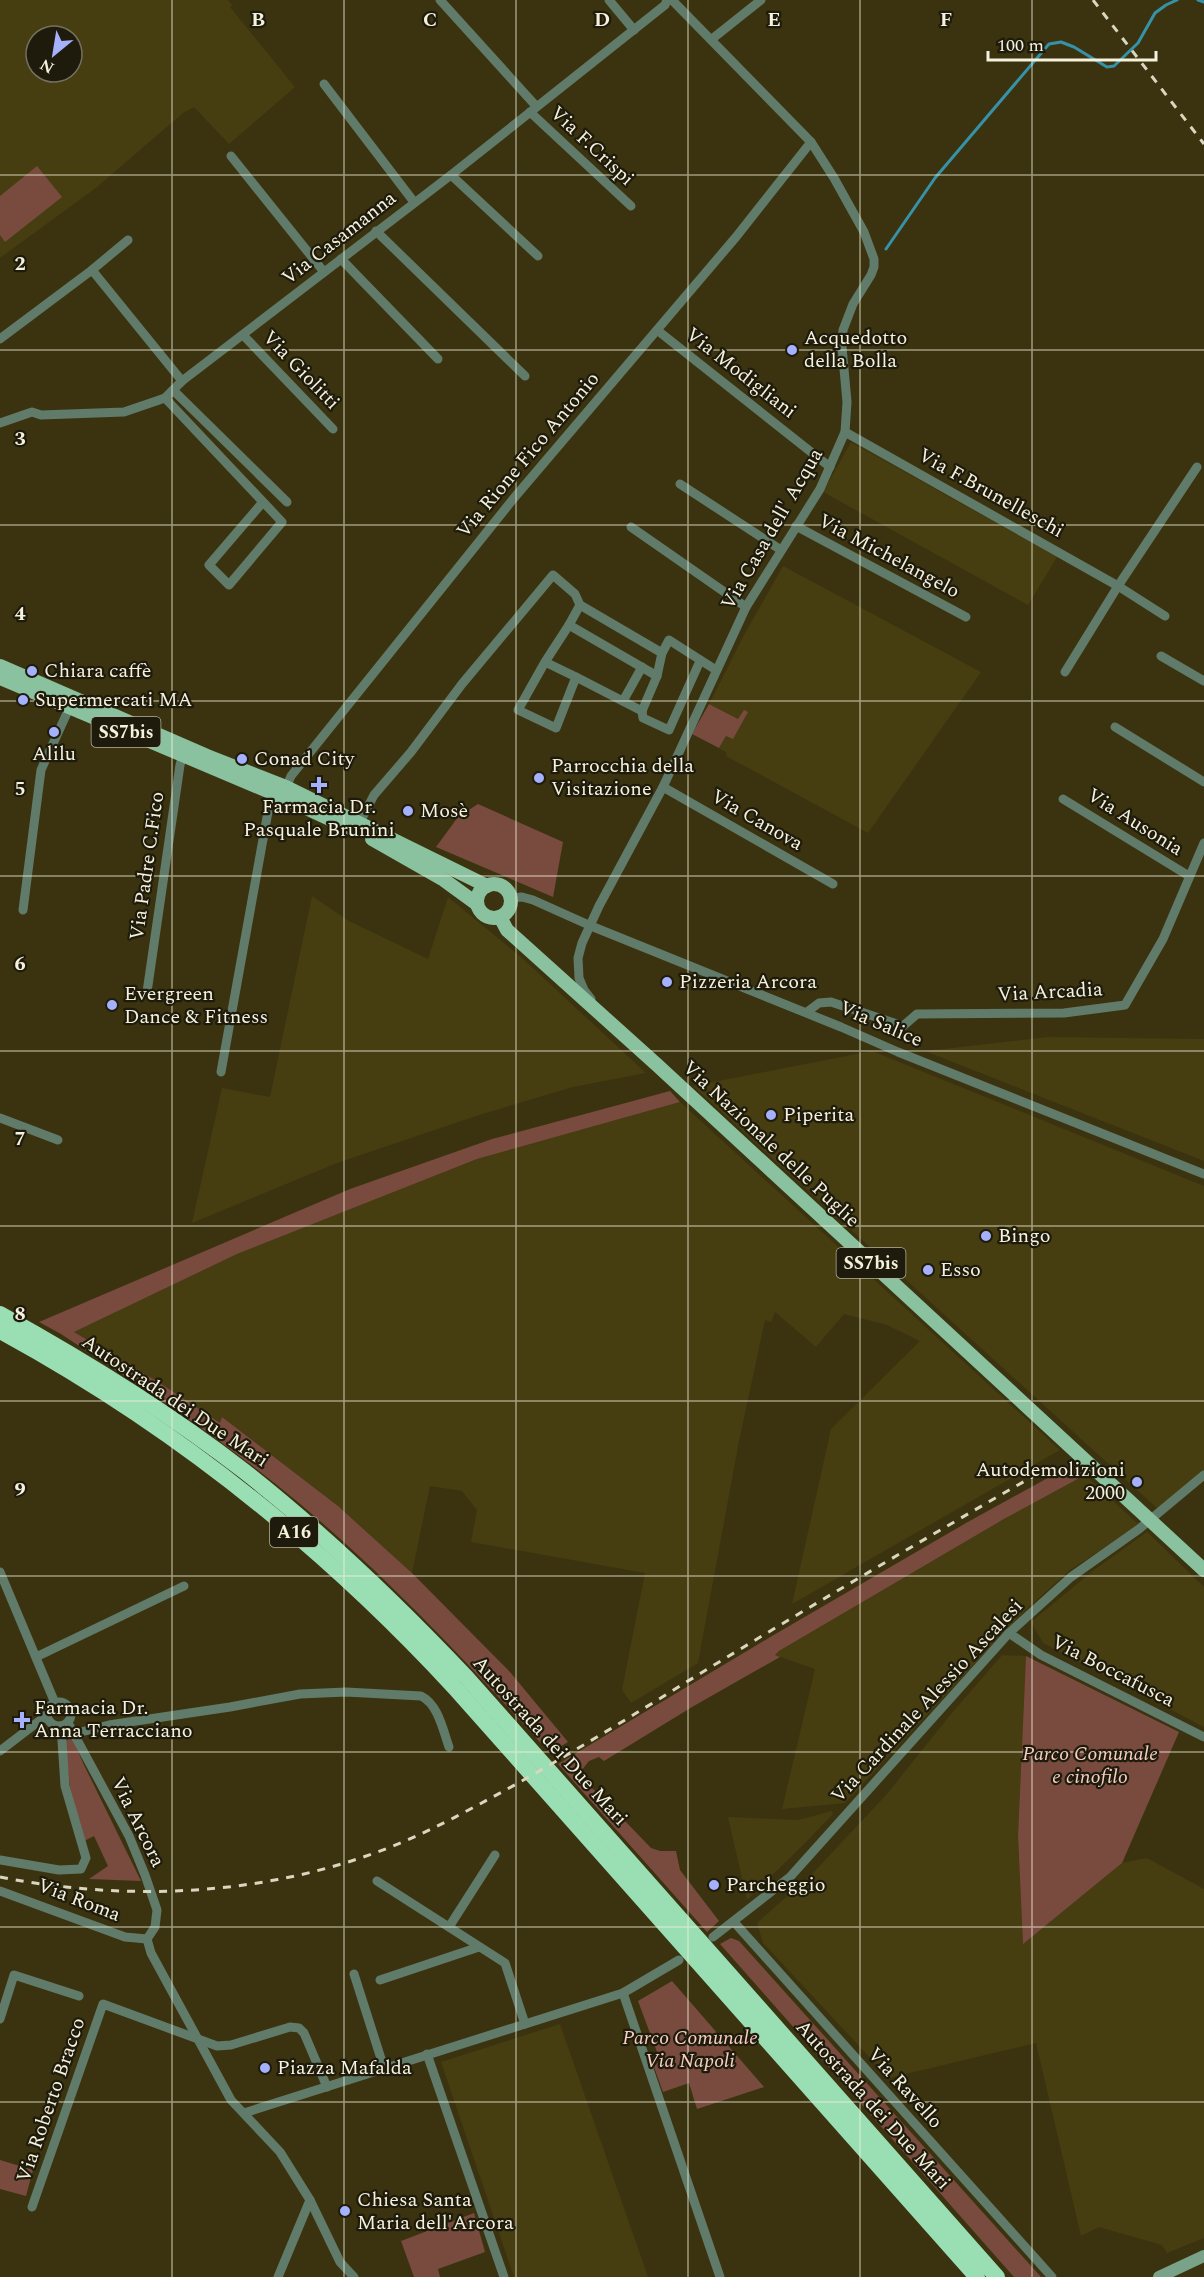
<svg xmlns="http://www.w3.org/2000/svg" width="1204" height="2277" font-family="Spectral,serif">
  <rect width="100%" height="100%" fill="#3b330f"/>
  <g fill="#463d10" fill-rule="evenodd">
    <path d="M 0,0 L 228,0 L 232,5 L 230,7 L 295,87 L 229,144 L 194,107 L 183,113 L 97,187 L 0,258 ZM 36,36 L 72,36 L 72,72 L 36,72 Z"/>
    <path d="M 851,442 L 1057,557 L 1028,605 L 823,492 Z"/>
    <path d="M 783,566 L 981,672 L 868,833 L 726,756 L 727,753 L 719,748 L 727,735 L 733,738 L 738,719 L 709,704 L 744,635 Z"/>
    <path d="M 312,896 L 349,921 L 428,959 L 448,897 L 522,958 L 646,1073 L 573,1087 L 479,1115 L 337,1163 L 192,1223 L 222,1088 L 270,1097 Z"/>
    <path d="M 1048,1037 L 1204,1039 L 1204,1161 L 925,1051 Z"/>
    <path d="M 872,1051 L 1204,1186 L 1204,1471 L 1158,1509 L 693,1086 Z"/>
    <path d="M 680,1102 L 1060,1450 L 792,1604 L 831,1429 L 920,1341 L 887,1325 L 844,1314 L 816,1347 L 775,1312 L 771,1322 L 765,1320 L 739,1441 L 698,1663 L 631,1703 L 622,1690 L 645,1573 L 471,1542 L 477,1510 L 462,1491 L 430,1486 L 412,1573 L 338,1506 L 222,1417 L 220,1424 L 160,1383 L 74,1332 L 237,1254 L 477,1159 Z"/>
    <path d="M 1085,1475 L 1138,1524 L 1115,1541 L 1070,1570 L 1020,1615 L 845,1803 L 782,1809 L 815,1669 L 775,1655 L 779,1651 L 1004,1519 Z"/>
    <path d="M 1147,1532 L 1204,1587 L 1204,1727 L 1043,1643 L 1031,1622 L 1094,1570 Z"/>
    <path d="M 1002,1655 L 1026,1656 L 1018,1836 L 1023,1943 L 1122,1863 L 1147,1858 L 1204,1889 L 1204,2238 L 1167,2253 L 1162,2245 L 1099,2227 L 1081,2236 L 1036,2043 L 889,2078 L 763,1943 L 757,1923 L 811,1875 L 887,1794 L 951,1714 Z"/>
    <path d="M 832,1811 L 833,1814 L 805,1843 L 747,1900 L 728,1817 L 798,1820 Z"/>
    <path d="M 560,2024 L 648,2277 L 514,2277 L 441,2062 Z"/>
  </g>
  <g fill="#784b3e">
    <path d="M 37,166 L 62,197 L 5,242 L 0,235 L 0,196 Z"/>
    <path d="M 709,704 L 738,719 L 744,710 L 748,712 L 733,739 L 726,736 L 719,748 L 692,734 Z"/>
    <path d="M 478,804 L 563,842 L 553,897 L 436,847 L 458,817 Z"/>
    <path d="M 670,1091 L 680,1102 L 477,1159 L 237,1254 L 74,1332 L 160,1383 L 220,1423 L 222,1417 L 338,1506 L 412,1573 L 510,1672 L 568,1742 L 550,1753 C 470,1666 390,1579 299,1503 C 224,1440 143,1388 61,1334 L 39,1322 L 350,1189 L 492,1139 Z"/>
    <path d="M 1073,1464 L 1085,1475 L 1004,1519 L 779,1651 L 775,1655 L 780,1657 L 692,1707 L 604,1761 L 599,1757 L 589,1761 L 577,1776 L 599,1794 L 651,1848 L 660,1851 L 676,1851 L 680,1870 L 719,1921 L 707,1932 L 558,1764 L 772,1636 L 966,1523 Z"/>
    <path d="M 1026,1656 L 1179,1732 L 1122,1863 L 1023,1944 L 1018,1836 Z"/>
    <path d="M 69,1738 L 73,1739 L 83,1763 L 141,1881 L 89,1879 L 108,1866 L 94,1836 L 84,1841 L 70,1787 L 65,1742 Z"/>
    <path d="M 731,1938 L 739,1941 L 1041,2277 L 1014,2277 L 720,1944 Z"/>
    <path d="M 672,1981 L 764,2087 L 697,2109 L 689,2083 L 663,2092 L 654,2067 L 660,2060 L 638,2001 Z"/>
    <path d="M 0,2160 L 33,2170 L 26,2196 L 0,2189 Z"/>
    <path d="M 474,2213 L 485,2252 L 438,2269 L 440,2277 L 414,2277 L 401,2241 Z"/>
  </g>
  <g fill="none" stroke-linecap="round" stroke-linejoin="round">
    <g stroke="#3692a8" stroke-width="3">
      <path d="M 1198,0 L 1204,2"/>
      <path d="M 886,249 L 935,178 L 1049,44 L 1061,42 L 1074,47 L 1107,67 L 1114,66 L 1138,43 L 1155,13 L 1166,5 L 1177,0"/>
    </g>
    <g stroke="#607b6a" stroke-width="9">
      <path d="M 440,0 L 536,106"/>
      <path d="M 609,0 L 634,30"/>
      <path d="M 712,39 L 761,0"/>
      <path d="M 324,84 L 414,202"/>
      <path d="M 530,112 L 631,206"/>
      <path d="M 231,156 L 324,272"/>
      <path d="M 451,175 L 538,256"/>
      <path d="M 376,231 L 525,376"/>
      <path d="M 341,259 L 438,359"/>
      <path d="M 92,270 L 182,381"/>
      <path d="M 657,330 L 830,467"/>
      <path d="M 243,335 L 333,429"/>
      <path d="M 0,339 L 92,270 L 128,240"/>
      <path d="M 173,390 L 287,502"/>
      <path d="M 165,398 L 282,522 L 229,585 L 209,565 L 263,502"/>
      <path d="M 0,423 L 32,412 L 41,415 L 124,412 L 165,398 L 182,381 L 451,175 L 665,5 L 667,0"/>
      <path d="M 845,432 L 1118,586 L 1165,616"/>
      <path d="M 680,484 L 781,550"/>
      <path d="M 796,526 L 966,617"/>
      <path d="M 631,527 L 746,607"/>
      <path d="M 580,605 L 662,653"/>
      <path d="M 1161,656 L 1204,681"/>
      <path d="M 545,662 L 576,677 L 556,728 L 518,710 L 545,662 L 569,625"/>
      <path d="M 1065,672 L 1118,586 L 1197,467"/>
      <path d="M 576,677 L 642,711 L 657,676"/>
      <path d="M 623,701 L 642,667"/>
      <path d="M 642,711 L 643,718 L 669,730 L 700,661"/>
      <path d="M 1115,727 L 1204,782"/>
      <path d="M 663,787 L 833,884"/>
      <path d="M 284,792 L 291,776 L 514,498 L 736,237 L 811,142"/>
      <path d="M 1063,799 L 1189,876"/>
      <path d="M 359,824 L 374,795 L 411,752 L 462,684 L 553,575 L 575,594 L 580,605 L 569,625 L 657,676 L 662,653 L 669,640 L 716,670"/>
      <path d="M 510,898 L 522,897 L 533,900 L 591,926 L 841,1027 L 898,1052 L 1204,1174"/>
      <path d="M 23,910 L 41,770 L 72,702"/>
      <path d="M 147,992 L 180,765 L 184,751"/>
      <path d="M 591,999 L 584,990 L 579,978 L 578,958 L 582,943 L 599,906 L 663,787 L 746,607 L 820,489 L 845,432 L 847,402 L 842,347 L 843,330 L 853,304 L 871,275 L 874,267 L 874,259 L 864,232 L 834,178 L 811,142 L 672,0"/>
      <path d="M 807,1012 L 819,1003 L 831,1002 L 903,1026 L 917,1014 L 1064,1013 L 1125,1005 L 1163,939 L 1204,843"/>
      <path d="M 221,1072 L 269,806 L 276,789"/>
      <path d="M 0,1118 L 58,1140"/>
      <path d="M 0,1572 L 55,1703"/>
      <path d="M 1009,1633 L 1041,1655 L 1204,1737"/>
      <path d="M 36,1657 L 184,1586"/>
      <circle cx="59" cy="1714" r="12"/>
      <path d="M 68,1723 L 129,1836 L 145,1875 L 157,1910 L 155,1927 L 147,1939"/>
      <path d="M 73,1734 L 109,1725 L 230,1707 L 300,1694 L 346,1692 L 421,1696 C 438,1704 443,1730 449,1747"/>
      <path d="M 0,1751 L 47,1715"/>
      <path d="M 0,1860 L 59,1870 L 81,1869 L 86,1858 L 65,1786 L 61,1726"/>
      <path d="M 377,1881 L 505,1963 L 525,2024"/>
      <path d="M 0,1891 L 125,1937 L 147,1939"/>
      <path d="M 734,1922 L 1052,2277"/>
      <path d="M 449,1927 L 495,1855"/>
      <path d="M 713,1937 L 790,1877 L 1009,1633 L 1071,1577 L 1139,1529 L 1204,1475"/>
      <path d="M 147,1939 L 151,1953 L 231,2100 L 280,2152 L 310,2200 L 340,2262 L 354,2277"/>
      <path d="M 354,1974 L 384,2068"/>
      <path d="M 380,1980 L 479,1947"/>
      <path d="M 623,1993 L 720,2277"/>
      <path d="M 0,2019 L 14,1975 L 79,1996"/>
      <path d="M 427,2054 L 504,2277"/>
      <path d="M 244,2113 L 623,1993 L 679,1960"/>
      <path d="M 32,2207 L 103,2004 L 217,2046 L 231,2045 L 290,2027 L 299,2028 L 304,2033 L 327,2087"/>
      <path d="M 278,2277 L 310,2200"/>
    </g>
    <path stroke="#78a388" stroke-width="12" d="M 1159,2277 L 1204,2256"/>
    <g stroke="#8ac29f" stroke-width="14">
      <path d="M 0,666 L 207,756 L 286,787 L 487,886"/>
      <path d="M 0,678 L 282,797 L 349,828"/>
      <path d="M 372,839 L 444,880 L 477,904"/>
      <circle cx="494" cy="901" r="17"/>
      <path d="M 500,917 L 507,930 L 656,1064 L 1204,1570"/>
    </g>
    <g stroke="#9adeb4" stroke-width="16">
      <path d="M 0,1314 C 85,1361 168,1412 244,1471 C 324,1534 397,1604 467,1678 L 997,2277"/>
      <path d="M 0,1331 C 173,1425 322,1544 455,1688 L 977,2277"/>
    </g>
    <g stroke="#dad6bf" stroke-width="3" stroke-dasharray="8 8" stroke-linecap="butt">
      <path d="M 1093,0 L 1204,144"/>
      <path d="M 0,1877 C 128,1902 265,1896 388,1848 C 427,1833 465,1812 502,1792 C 569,1755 635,1714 701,1673 C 814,1604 929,1536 1044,1470"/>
    </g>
  </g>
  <path fill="none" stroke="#f5f1dd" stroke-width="1.5" stroke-opacity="0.55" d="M 172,0 L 172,2277M 344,0 L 344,2277M 516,0 L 516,2277M 688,0 L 688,2277M 860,0 L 860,2277M 1032,0 L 1032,2277M 0,175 L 1204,175M 0,350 L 1204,350M 0,525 L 1204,525M 0,701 L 1204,701M 0,876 L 1204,876M 0,1051 L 1204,1051M 0,1226 L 1204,1226M 0,1401 L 1204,1401M 0,1576 L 1204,1576M 0,1752 L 1204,1752M 0,1927 L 1204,1927M 0,2102 L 1204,2102"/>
  <g fill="#a5b1fc" stroke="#1e1b0c" stroke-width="2">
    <circle cx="792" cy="350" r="6"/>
    <circle cx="32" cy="671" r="6"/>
    <circle cx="23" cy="700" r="6"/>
    <circle cx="54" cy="732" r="6"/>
    <circle cx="242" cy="759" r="6"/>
    <circle cx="539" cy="778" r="6"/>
    <path d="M316 776h6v6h6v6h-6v6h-6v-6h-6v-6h6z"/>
    <circle cx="408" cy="811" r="6"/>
    <circle cx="667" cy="982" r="6"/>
    <circle cx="112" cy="1005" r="6"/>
    <circle cx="771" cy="1115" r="6"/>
    <circle cx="986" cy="1236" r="6"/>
    <circle cx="928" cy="1270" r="6"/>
    <circle cx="1137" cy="1482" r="6"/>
    <path d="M19 1711h6v6h6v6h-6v6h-6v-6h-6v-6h6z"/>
    <circle cx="714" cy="1885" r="6"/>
    <circle cx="265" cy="2068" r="6"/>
    <circle cx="345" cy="2211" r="6"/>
  </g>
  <g text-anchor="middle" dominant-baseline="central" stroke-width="4.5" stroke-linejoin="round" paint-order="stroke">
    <g fill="#1e1b0c" stroke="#b4b19e" stroke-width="1.5">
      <rect x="91.5" y="717" width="69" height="30" rx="4.5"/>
      <rect x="836.5" y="1248" width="69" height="30" rx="4.5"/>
      <rect x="270" y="1517" width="48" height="30" rx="4.5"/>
    </g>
    <g font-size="18" font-weight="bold" fill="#f5f1dd">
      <text x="126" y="732">SS7bis</text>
      <text x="871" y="1263">SS7bis</text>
      <text x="294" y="1532">A16</text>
    </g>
    <g font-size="20" fill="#f5f1dd" stroke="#1e1b0c">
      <text transform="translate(592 146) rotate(43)">Via F.Crispi</text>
      <text transform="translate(339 238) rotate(-38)">Via Casamanna</text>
      <text transform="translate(301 370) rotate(46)">Via Giolitti</text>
      <text transform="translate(741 373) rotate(38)">Via Modigliani</text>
      <text transform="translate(528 455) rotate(-50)">Via Rione Fico Antonio</text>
      <text transform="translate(991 493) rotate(29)">Via F.Brunelleschi</text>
      <text transform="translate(772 529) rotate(-60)">Via Casa dell' Acqua</text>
      <text transform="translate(889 556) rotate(28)">Via Michelangelo</text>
      <text transform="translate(757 820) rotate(30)">Via Canova</text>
      <text transform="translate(1135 822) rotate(32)">Via Ausonia</text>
      <text transform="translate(147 866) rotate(-82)">Via Padre C.Fico</text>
      <text transform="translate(1050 992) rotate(-3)">Via Arcadia</text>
      <text transform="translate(881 1024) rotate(23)">Via Salice</text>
      <text transform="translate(771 1144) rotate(43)">Via Nazionale delle Puglie</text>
      <text transform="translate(175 1401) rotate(34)">Autostrada dei Due Mari</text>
      <text transform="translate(1113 1671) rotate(27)">Via Boccafusca</text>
      <text transform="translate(927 1701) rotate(-47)">Via Cardinale Alessio Ascalesi</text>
      <text transform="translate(550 1741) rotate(48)">Autostrada dei Due Mari</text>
      <text transform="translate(138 1822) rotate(64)">Via Arcora</text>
      <text transform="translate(79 1900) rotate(21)">Via Roma</text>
      <text transform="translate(905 2088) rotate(48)">Via Ravello</text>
      <text transform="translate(51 2100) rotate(-71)">Via Roberto Bracco</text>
      <text transform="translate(873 2105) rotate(48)">Autostrada dei Due Mari</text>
    </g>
    <g font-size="20" fill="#f5f1dd" stroke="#1e1b0c" text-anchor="start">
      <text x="804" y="338">Acquedotto<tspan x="804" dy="23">della Bolla</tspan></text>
      <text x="44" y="671">Chiara caffè</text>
      <text x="35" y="700">Supermercati MA</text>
      <text x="54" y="754" text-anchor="middle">Alilu</text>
      <text x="254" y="759">Conad City</text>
      <text x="551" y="766">Parrocchia della<tspan x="551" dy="23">Visitazione</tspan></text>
      <text x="319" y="807" text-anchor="middle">Farmacia Dr.<tspan x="319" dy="23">Pasquale Brunini</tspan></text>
      <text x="420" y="811">Mosè</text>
      <text x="679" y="982">Pizzeria Arcora</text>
      <text x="124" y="994">Evergreen<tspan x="124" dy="23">Dance &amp; Fitness</tspan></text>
      <text x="783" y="1115">Piperita</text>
      <text x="998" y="1236">Bingo</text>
      <text x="940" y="1270">Esso</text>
      <text x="1125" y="1470" text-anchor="end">Autodemolizioni<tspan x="1125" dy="23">2000</tspan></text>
      <text x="34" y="1708">Farmacia Dr.<tspan x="34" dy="23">Anna Terracciano</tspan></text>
      <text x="726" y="1885">Parcheggio</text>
      <text x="277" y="2068">Piazza Mafalda</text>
      <text x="357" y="2200">Chiesa Santa<tspan x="357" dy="23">Maria dell'Arcora</tspan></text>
    </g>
    <g font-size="20" font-style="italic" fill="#f6cec2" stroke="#1e1b0c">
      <text x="1090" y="1754">Parco Comunale<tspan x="1090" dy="23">e cinofilo</tspan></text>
      <text x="690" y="2038">Parco Comunale<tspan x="690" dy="23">Via Napoli</tspan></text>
    </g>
  </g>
  <g font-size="20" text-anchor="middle" font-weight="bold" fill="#f5f1dd" stroke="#1e1b0c" stroke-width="4.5" stroke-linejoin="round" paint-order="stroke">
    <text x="258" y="26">B</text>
    <text x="430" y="26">C</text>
    <text x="602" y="26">D</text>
    <text x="774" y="26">E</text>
    <text x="946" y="26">F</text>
    <text x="20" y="270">2</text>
    <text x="20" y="445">3</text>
    <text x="20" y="620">4</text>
    <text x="20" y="795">5</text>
    <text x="20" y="970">6</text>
    <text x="20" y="1145">7</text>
    <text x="20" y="1320">8</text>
    <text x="20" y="1496">9</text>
  </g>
  <g transform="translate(54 54) rotate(210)"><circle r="28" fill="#1e1b0c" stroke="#747160" stroke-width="1.5"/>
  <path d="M0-4.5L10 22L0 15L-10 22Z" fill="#a5b1fc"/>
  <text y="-9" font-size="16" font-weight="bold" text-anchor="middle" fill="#f5f1dd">N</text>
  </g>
  <path d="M988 51v9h168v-9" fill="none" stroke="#f5f1dd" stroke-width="3"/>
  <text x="997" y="51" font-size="18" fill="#f5f1dd" stroke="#1e1b0c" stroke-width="4.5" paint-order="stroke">100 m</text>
</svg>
